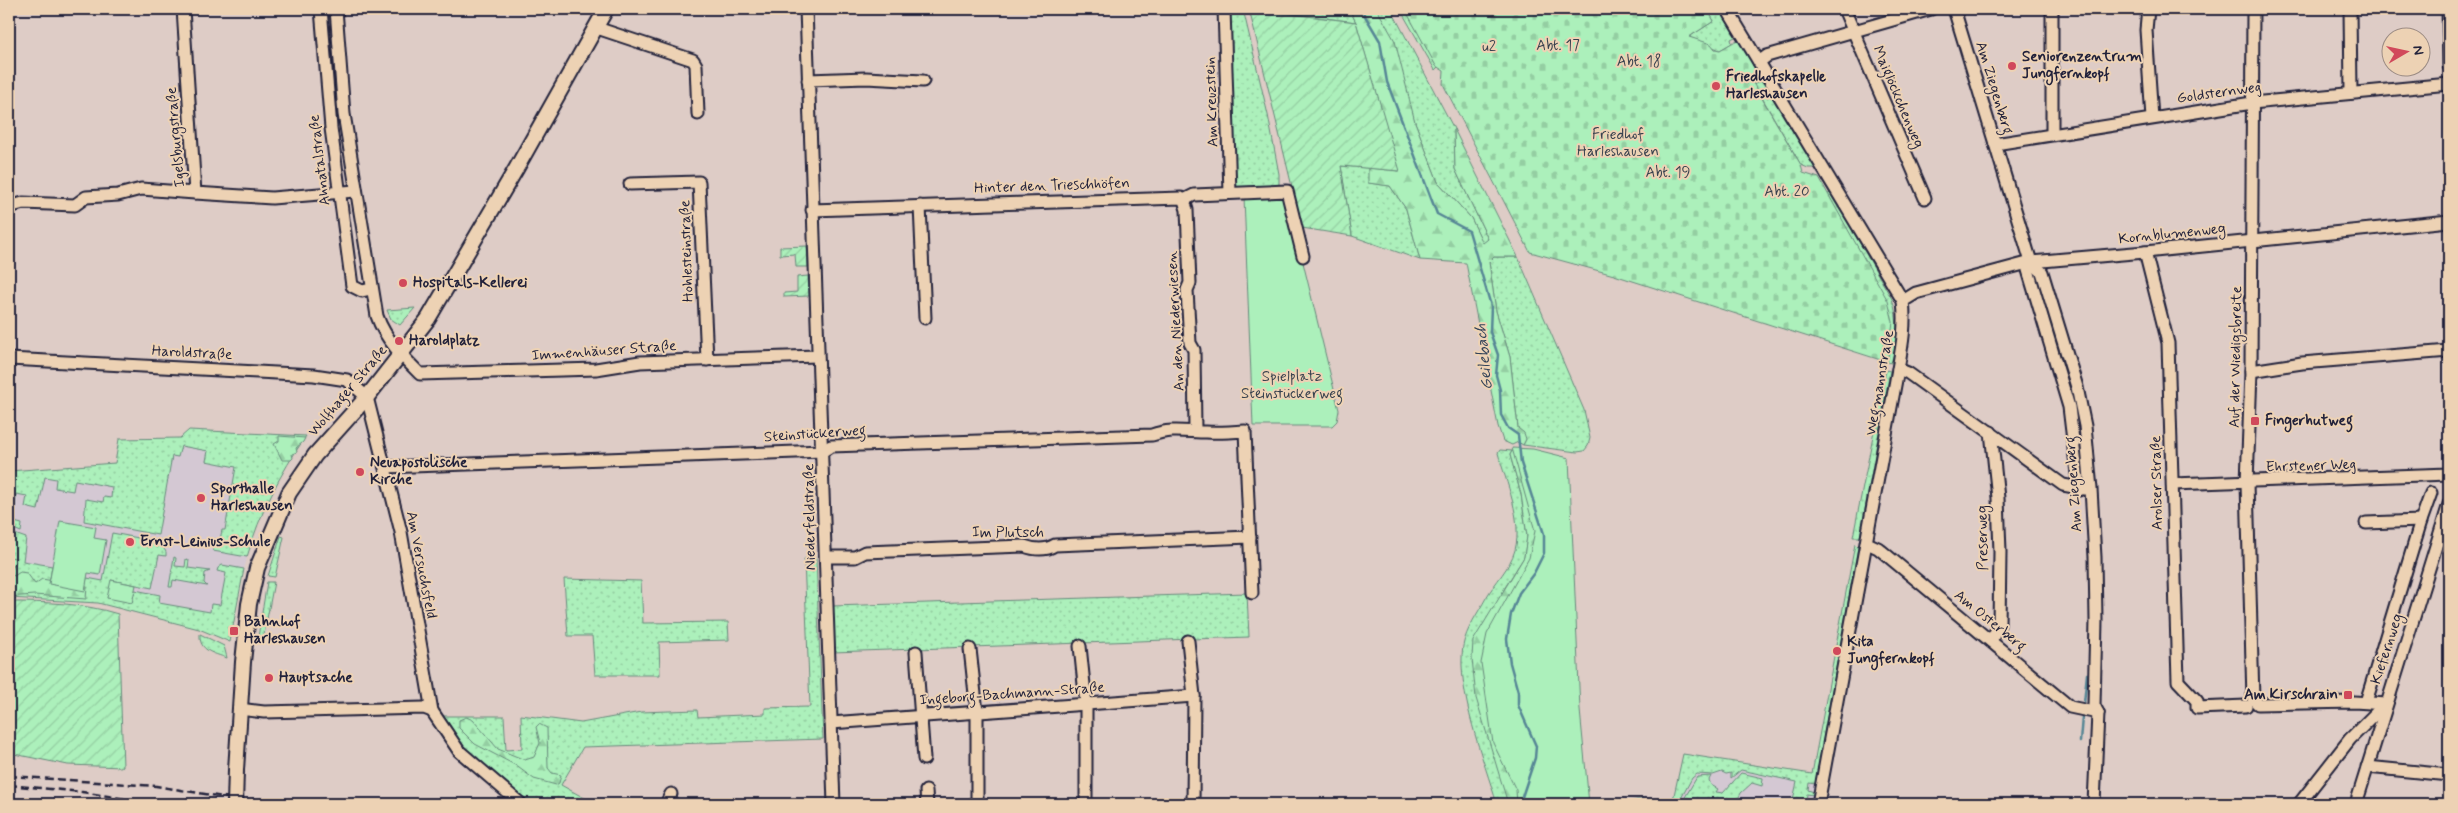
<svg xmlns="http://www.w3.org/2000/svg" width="2458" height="813" font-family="Mynerve,sans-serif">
  <defs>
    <pattern id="grass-dots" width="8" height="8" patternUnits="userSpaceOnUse" patternTransform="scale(1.25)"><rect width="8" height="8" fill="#acf0bb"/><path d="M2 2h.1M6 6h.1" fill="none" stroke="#94cea2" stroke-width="1.8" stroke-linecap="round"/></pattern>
    <pattern id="forest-firs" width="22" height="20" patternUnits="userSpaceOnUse" patternTransform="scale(1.25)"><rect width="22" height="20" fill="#acf0bb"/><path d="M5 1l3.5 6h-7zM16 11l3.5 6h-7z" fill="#94cea2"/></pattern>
    <pattern id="cemetery-stones" width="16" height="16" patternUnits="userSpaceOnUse" patternTransform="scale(1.25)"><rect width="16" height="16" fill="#acf0bb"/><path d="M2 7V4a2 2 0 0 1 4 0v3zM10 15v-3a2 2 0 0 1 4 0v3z" fill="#94cea2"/></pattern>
    <pattern id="garden-furrows" width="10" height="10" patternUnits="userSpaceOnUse" patternTransform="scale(1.25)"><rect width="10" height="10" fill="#acf0bb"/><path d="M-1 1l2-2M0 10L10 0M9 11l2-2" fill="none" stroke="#94cea2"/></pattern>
  </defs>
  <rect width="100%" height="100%" fill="#deccc6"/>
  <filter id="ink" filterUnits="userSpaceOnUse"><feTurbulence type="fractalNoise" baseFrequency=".02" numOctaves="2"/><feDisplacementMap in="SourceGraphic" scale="10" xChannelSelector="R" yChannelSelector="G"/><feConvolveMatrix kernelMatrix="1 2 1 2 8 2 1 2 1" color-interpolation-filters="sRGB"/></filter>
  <g filter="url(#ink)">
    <g fill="#d4c8d3">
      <path d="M 189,430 L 306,436 L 282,472 L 256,527 L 244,569 L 230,642 L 199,629 L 98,603 L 9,598 L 9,471 L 115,463 L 119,439 L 180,438 Z"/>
      <path d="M 1855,544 L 1858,547 L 1811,804 L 1632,804 L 1637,800 L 1673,800 L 1683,754 L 1812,774 Z"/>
    </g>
    <g fill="url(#grass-dots)" stroke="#67897b">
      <path d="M 1228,9 L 1243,9 L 1268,115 L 1279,174 L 1279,184 C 1266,192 1249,192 1235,187 Z"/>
      <path d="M 1255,9 L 1349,9 L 1356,22 Z"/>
      <path d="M 1377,9 L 1391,9 L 1454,129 L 1455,169 L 1488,239 L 1483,244 L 1471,218 L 1438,182 L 1415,122 Z"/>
      <path d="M 1400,9 L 1405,9 L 1438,67 L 1435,70 Z"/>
      <path d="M 1707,9 L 1720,9 L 1737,36 L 1731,39 L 1732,43 L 1720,50 L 1689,37 L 1714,21 Z"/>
      <path d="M 1755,81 L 1764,81 L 1816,168 L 1808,168 L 1801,165 L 1753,82 Z"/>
      <path d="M 1341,166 L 1368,168 L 1369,183 L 1390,186 L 1406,209 L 1420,260 L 1352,236 Z"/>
      <path d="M 1831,193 L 1892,299 C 1899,319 1898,343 1891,363 L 1887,362 L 1892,333 L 1890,309 L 1828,194 Z"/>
      <path d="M 1494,257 L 1518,257 L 1584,410 L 1590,438 L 1588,446 L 1584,451 L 1577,452 L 1523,445 L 1526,439 L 1518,429 L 1510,357 L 1496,311 L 1489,262 Z"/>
      <path d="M 2037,271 L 2077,404 L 2087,483 L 2082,484 L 2032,272 Z"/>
      <path d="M 415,308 L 400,325 L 391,319 L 387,310 Z"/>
      <path d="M 1886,370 L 1890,371 L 1860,537 L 1853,537 Z"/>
      <path d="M 189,430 L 306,436 C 280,474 260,512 247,557 L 213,551 L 215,539 L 220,540 L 222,530 L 225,530 L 236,467 L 206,461 L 208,451 L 181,446 L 178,457 L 172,456 L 158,535 L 84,521 L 86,499 L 103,502 L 104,497 L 111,498 L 112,487 L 75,480 L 73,491 L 55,488 L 56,479 L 45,477 L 38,510 L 25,507 L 27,496 L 16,494 L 14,522 L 22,524 L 21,532 L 9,527 L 9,471 L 115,463 L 119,439 L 180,438 Z"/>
      <path d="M 1500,450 L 1512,451 L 1510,455 L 1521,494 L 1527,537 L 1524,557 L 1504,589 L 1508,804 L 1497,804 C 1484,761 1456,690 1463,646 C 1466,629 1478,613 1486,598 C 1495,582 1510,568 1515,550 C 1523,520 1506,482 1498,453 Z"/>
      <path d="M 9,532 L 26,538 L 23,561 L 52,566 L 49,584 L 85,590 L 87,578 L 103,581 L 112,533 L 160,542 L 166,552 L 166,556 L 159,555 L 152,588 L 111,580 L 132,603 L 135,590 L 160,595 L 159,603 L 210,612 L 211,604 L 220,605 L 226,573 L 217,571 L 218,568 L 222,565 L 244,569 L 230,642 L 199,629 L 98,603 L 9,598 Z"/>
      <path d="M 281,536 L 284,537 L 275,577 L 268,576 Z"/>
      <path d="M 1855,544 L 1858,547 L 1815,784 L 1809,783 L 1808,790 L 1814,792 L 1813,795 L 1807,794 L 1806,802 L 1811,804 L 1792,804 L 1797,782 L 1741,770 L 1731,778 L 1731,773 L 1726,774 L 1722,772 L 1713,775 L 1697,774 L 1692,778 L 1678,804 L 1621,804 L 1637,800 L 1673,800 L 1683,754 L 1812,774 Z"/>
      <path d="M 174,557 L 176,558 L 175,566 L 185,567 L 186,559 L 189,560 L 188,568 L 210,571 L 205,573 L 204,583 L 207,586 L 173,580 L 172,587 L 169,587 Z"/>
      <path d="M 816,558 L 823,739 L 583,747 L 561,785 L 588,800 L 586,804 L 530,803 L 465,749 L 441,716 L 504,716 L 506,750 L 522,749 L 521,715 L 581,723 L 641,712 L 697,710 L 698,717 L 765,714 L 765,708 L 810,707 L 804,559 Z"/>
      <path d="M 564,579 L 641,581 L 643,623 L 728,622 L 729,640 L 659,642 L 660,675 L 595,675 L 592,636 L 568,636 Z"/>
      <path d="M 267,582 L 274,582 L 263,640 L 258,637 Z"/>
      <path d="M 1247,593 L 1249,637 L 833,652 L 832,606 Z"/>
      <path d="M 200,634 L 224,646 L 227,658 C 213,653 199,651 200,634 Z"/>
      <path d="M 1741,773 L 1763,778 L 1762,786 L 1752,783 L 1741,793 L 1738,799 L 1752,804 L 1681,804 L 1697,777 L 1711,776 L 1709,780 L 1711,785 L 1718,789 L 1716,792 L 1723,793 Z"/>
    </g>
    <g fill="url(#forest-firs)" stroke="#67897b">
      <path d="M 1349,9 L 1377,9 L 1395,41 L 1415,122 L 1438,182 L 1471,218 L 1483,243 L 1488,239 L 1455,169 L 1454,129 L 1518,257 L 1494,257 L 1489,262 L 1496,311 L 1510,357 L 1518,428 L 1524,433 L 1526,439 L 1523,445 L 1518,442 L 1512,445 L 1503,441 L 1498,426 L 1466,263 L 1420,260 L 1406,209 L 1390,186 L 1368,183 L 1368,168 L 1399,171 L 1356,22 Z"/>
      <path d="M 279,436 L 305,438 L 303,442 L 296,448 L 297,452 L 292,454 L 293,458 L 291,460 L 282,460 L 274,444 L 279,441 Z"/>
      <path d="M 1512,451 L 1518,453 L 1548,529 L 1527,804 L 1508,804 L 1476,698 L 1472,658 L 1473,641 L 1524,557 L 1527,536 L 1521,494 L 1510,455 Z"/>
      <path d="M 9,557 L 15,558 L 16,561 L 10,573 L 14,576 L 20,572 L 27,573 L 35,584 L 42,579 L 87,587 L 86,599 L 34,595 L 9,597 Z"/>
      <path d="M 466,717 L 473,720 L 498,749 L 525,760 L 534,757 L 540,743 L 536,727 L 539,724 L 547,728 L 548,768 L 552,773 L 561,775 L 559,783 L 556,785 L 534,779 L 515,765 L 475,744 L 459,728 L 459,720 Z"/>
    </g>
    <path fill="url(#cemetery-stones)" stroke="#67897b" d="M 1405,9 L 1707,9 L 1714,21 L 1689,37 L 1711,44 L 1715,49 L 1720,50 L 1739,39 L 1764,81 L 1753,83 L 1801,165 L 1803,173 L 1819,178 L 1888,301 L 1893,322 L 1887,362 L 1614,275 L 1530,252 L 1443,84 L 1444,71 L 1436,66 Z"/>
    <g fill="#acf0bb" stroke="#67897b">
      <path d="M 1283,196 L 1288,201 L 1339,410 L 1337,421 L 1332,426 L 1253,426 L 1244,197 Z"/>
      <path d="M 1512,448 L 1533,449 L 1569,458 L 1580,710 L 1589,804 L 1517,804 L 1516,790 L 1493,743 L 1481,663 L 1487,634 L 1529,558 L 1535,531 Z"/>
      <path d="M 60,521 L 96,527 L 94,538 L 106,540 L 100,575 L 88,573 L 85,591 L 49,584 Z"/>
      <path d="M 111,580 L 136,585 L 132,603 L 107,598 Z"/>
    </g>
    <g fill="url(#garden-furrows)" stroke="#67897b">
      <path d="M 1249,9 L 1356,22 L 1400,171 L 1341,166 L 1352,236 L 1302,228 Z"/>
      <path d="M 807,246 L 808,267 L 796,267 L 795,254 L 780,255 L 780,247 Z"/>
      <path d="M 808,276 L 809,296 L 784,297 L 784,293 L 797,292 L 797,277 Z"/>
      <path d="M 9,602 C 46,602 82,603 118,614 L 123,767 L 68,765 L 9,753 Z"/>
    </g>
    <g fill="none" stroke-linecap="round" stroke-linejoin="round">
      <g stroke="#568695" stroke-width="2.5">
        <path d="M 1361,9 L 1380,41 L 1387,82 L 1437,214 L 1469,231 L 1491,306 L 1490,332 L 1498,355 L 1496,375 L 1500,390 L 1501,415 L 1508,428 L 1518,435 L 1521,463 L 1544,534 L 1544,553 L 1534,573 L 1519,593 L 1511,614 L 1507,639 L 1510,663 L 1518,692 L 1518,705 L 1536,746 L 1535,758 L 1522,797 L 1523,804"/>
        <path d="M 2084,703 L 2087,674"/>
        <path d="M 2080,742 L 2082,717"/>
      </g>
      <defs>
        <g id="minor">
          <path d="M 183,9 L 195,193 L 272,198 L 355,191"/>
          <path d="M 321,9 L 331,128 L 352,286 L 362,291 L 371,289"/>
          <path d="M 336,9 L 344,114 L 377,316 C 385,339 403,357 420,374 L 596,369 L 640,362 L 817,356"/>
          <path d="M 806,9 L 834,804"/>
          <path d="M 1224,9 L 1230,193"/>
          <path d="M 1727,9 L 1903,301 C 1906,325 1902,346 1898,369 L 1818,804"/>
          <path d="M 1844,9 L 1925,198"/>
          <path d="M 1954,9 L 2031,262 L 2042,272 L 2077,387 L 2085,426 L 2091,489 L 2095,557 L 2096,621 L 2094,705 L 2098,713"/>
          <path d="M 2052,9 L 2052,134"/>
          <path d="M 2148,9 L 2146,30 L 2152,118"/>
          <path d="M 2253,9 L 2251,371 L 2247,483 L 2253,699 L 2258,704 L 2354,702 L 2386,704"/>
          <path d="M 2350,9 L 2351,93"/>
          <path d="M 2448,9 L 2449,66"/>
          <path d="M 597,28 L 693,60 L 696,65 L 698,114"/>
          <path d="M 1759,62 L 1767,56 L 1931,9"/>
          <path d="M 808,80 L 866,78 L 923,81"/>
          <path d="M 1995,144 L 2252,103 L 2449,84"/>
          <path d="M 630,184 L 699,182 L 707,360"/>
          <path d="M 1184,200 L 1194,195 L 1287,191 L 1303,256"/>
          <path d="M 920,206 L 925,318"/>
          <path d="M 9,207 L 23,203 L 75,205 L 86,197 L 118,195 L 141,189 L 195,193"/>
          <path d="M 812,210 L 1181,198 L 1184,200 L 1187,210 L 1190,283 L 1187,290 L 1190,343 L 1194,350 L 1195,430"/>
          <path d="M 2145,252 L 2168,343 L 2178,681 L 2197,701 L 2197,708 L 2246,706"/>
          <path d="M 2031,262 L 2028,270 L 2069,407 L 2079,490"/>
          <path d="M 1903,301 L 1916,293 L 2031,262 L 2145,252 L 2449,221"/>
          <path d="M 9,359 L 314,375 L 347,380 L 367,397 L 401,532 L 432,711"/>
          <path d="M 1898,369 L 1908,373 L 2063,485 L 2085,489"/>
          <path d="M 2251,371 L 2302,363 L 2449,351"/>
          <path d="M 1991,432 L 1998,498 L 2000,552 L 1999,625 L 1991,641"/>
          <path d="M 385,467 L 823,451 L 831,446 L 1152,435 C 1170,428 1188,432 1206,432 C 1219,433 1232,432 1245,431 L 1252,593"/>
          <path d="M 2173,484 L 2449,474"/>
          <path d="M 2366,523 L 2421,521"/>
          <path d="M 1867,543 L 1878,548 L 2070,707 L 2098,713"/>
          <path d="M 826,557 L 855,557 L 865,552 L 1024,546 C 1035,550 1045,551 1055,545 L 1250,537"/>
          <path d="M 1188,641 L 1194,696 L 1193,804"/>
          <path d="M 1080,646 L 1086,704 L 1086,804"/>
          <path d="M 970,649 L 977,712 L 977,804"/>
          <path d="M 916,652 L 924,759"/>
          <path d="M 2366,702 L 2421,521 L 2431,493"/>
          <path d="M 239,709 L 264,712 L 424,708 L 432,711 L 459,751 L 521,804"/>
          <path d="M 831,723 L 1194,696"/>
          <path d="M 2367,767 L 2449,775"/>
          <path d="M 926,791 L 927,804"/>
          <path d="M 666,804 L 671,794"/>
          <path d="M 2094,804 L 2098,713"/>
          <path d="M 2299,804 L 2350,739 L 2384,705"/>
          <path d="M 2356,804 L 2449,504"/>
        </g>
        <path id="major" d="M 236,770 L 243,662 L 249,604 L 257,568 L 289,493 L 315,455 L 367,397 L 428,319 L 516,169 L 606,9"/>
      </defs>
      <use href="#minor" stroke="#22223b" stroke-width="15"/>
      <use href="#major" stroke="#22223b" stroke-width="18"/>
      <use href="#minor" stroke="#edd2b4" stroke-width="11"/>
      <use href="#major" stroke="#edd2b4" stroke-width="14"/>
      <g stroke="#22223b" stroke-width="2.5" stroke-dasharray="8 4" stroke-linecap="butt">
        <path d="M 9,776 L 156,786 L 266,804"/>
        <path d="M 9,785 L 82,792 L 157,804"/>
      </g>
      <defs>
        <path id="major-bridge" d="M 235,804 L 236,770"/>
      </defs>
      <use href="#major-bridge" stroke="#22223b" stroke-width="18" stroke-linecap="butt"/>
      <use href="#major-bridge" stroke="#edd2b4" stroke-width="14"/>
    </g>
  </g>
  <g fill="#d1495b" stroke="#edd2b4" stroke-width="2">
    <circle cx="2012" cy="66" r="5"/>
    <circle cx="1716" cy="86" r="5"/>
    <circle cx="403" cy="283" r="5"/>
    <circle cx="399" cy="341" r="5"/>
    <rect x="2250" y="416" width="10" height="10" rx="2.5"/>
    <circle cx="360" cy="472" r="5"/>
    <circle cx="201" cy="498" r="5"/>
    <circle cx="130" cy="542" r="5"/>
    <rect x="229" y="626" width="10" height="10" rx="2.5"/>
    <circle cx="1837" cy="651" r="5"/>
    <circle cx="269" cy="678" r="5"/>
    <rect x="2343" y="690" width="10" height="10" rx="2.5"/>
  </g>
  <g text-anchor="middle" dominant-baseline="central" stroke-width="4" stroke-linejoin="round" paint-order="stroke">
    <g font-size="15" fill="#37414e" stroke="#edd2b4">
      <text x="1558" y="46">Abt. 17</text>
      <text x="1489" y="47">u2</text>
      <text x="1639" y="62">Abt. 18</text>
      <text x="1618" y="135">Friedhof<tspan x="1618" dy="17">Harleshausen</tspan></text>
      <text x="1668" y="173">Abt. 19</text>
      <text x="1787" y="192">Abt. 20</text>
      <text x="1292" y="377">Spielplatz<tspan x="1292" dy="17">Steinstückerweg</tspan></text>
    </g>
    <g font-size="15" font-weight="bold" fill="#22223b" stroke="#edd2b4" text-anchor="start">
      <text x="2022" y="57">Seniorenzentrum<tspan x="2022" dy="17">Jungfernkopf</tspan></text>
      <text x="1726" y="77">Friedhofskapelle<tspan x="1726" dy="17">Harleshausen</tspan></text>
      <text x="413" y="283">Hospitals-Kellerei</text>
      <text x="409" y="341">Haroldplatz</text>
      <text x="2265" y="421">Fingerhutweg</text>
      <text x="370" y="463">Neuapostolische<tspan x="370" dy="17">Kirche</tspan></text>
      <text x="211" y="489">Sporthalle<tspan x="211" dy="17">Harleshausen</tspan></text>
      <text x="140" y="542">Ernst-Leinius-Schule</text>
      <text x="244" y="622">Bahnhof<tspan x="244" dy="17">Harleshausen</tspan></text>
      <text x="1847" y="642">Kita<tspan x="1847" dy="17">Jungfernkopf</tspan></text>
      <text x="279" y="678">Hauptsache</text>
      <text x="2338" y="695" text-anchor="end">Am Kirschrain</text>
    </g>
    <g font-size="15" fill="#22223b" stroke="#edd2b4">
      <text transform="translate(1994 88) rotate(73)">Am Ziegenberg</text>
      <text transform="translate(2219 93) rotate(-8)">Goldsternweg</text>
      <text transform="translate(1898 97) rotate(67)">Maiglöckchenweg</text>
      <text transform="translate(1212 102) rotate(-92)">Am Kreuzstein</text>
      <text transform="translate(176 137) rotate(-95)">Igelsburgstraße</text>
      <text transform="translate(320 160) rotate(-97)">Ahnatalstraße</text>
      <text transform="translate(1052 186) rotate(-2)">Hinter den Trieschhöfen</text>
      <text transform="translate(2172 234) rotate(-6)">Kornblumenweg</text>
      <text transform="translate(687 251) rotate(-92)">Hohlesteinstraße</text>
      <text transform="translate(1176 321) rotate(-93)">An den Niederwiesen</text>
      <text transform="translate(604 351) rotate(-4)">Immenhäuser Straße</text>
      <text transform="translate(192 353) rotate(3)">Haroldstraße</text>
      <text transform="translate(2236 357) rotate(-89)">Auf der Wiedigsbreite</text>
      <text transform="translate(1880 383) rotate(-80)">Wegmannstraße</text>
      <text transform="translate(348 391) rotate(-50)">Wolfhager Straße</text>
      <text transform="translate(815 434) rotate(-4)">Steinstückerweg</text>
      <text transform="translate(2311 466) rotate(-2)">Ehrstener Weg</text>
      <text transform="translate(2157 483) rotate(-91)">Arolser Straße</text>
      <text transform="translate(2074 484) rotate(-94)">Am Ziegenberg</text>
      <text transform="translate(810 517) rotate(-91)">Niederfeldstraße</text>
      <text x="1008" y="533">Im Plutsch</text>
      <text transform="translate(1983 538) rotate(-91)">Preserweg</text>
      <text transform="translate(421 565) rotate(79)">Am Versuchsfeld</text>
      <text transform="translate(1990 621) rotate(39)">Am Osterberg</text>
      <text transform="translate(2387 649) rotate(-72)">Kiefernweg</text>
      <text transform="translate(1012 694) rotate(-4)">Ingeborg-Bachmann-Straße</text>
    </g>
    <g font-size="16" font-style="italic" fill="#334359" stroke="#edd2b4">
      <text transform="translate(1484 357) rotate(-96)">Geilebach</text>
    </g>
  </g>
  <rect width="2458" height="813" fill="none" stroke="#edd2b4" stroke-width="30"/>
  <rect x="15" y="15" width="2428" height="783" fill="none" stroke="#22223b" stroke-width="2" filter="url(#ink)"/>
  <g transform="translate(2406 52) rotate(81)"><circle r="24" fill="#edd2b4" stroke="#9c8c84"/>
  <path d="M0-4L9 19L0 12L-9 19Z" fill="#d1495b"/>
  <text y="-8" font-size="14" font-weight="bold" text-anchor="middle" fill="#22223b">N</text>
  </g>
</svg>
